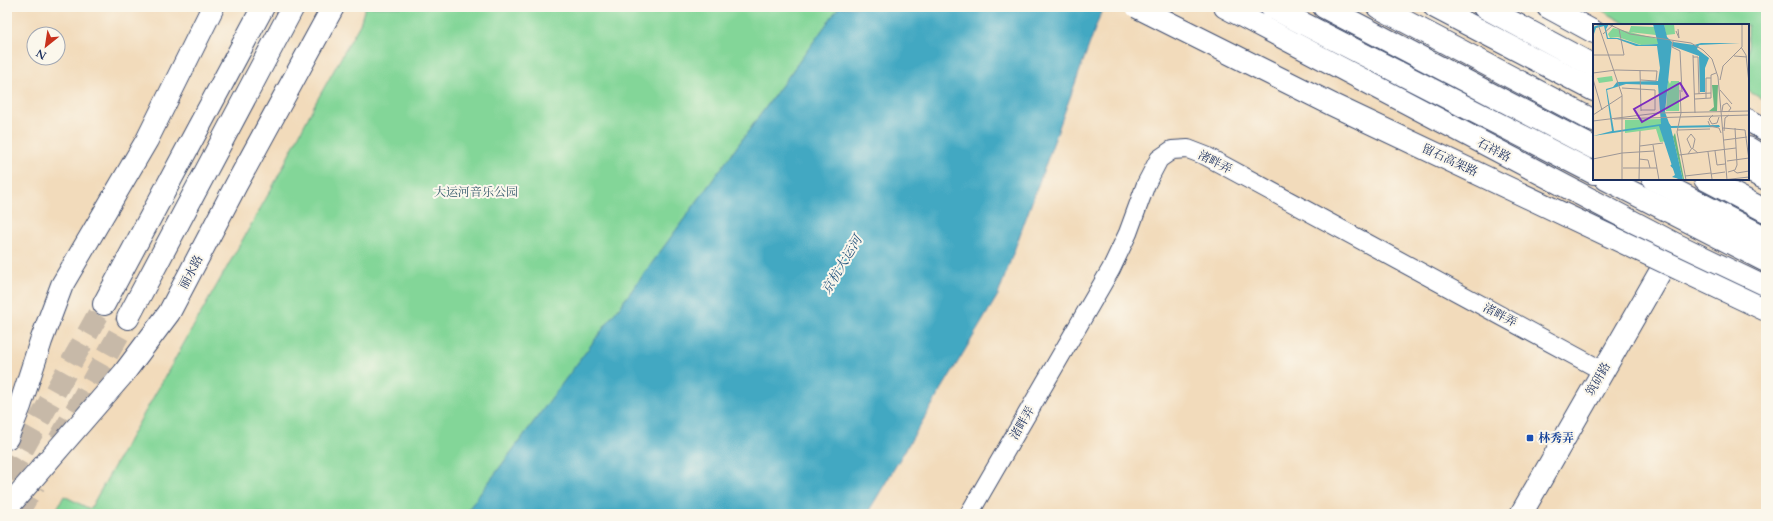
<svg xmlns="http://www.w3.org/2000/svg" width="1773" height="521" font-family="Cardo,'Noto Serif SC',serif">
  <rect width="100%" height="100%" fill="#fbf7ec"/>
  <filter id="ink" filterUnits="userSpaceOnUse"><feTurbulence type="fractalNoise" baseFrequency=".025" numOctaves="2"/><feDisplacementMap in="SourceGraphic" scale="8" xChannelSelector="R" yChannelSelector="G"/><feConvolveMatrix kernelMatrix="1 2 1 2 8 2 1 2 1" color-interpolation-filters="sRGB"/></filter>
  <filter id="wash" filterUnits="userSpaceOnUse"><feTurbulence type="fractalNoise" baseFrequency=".012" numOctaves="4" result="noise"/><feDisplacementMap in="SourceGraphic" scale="16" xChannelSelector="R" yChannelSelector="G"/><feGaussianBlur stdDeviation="0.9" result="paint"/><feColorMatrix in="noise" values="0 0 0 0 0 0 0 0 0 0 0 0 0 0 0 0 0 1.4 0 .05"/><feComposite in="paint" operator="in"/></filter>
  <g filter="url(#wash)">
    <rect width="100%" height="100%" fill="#f2dbbb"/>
    <g fill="#83d698" stroke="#4f827b">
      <path d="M 365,7 L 839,7 L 644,274 L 465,514 L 54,514 L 64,496 L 90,509 L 273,186 L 316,102 L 360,24 Z"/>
      <path d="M 1596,7 L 1766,7 L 1766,101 L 1748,91 L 1748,25 L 1628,25 Z"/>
    </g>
    <path fill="#42a8c2" stroke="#2e6c90" d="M 839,7 L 1103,7 L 998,295 L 867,514 L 465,514 L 644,274 Z"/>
  </g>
  <g filter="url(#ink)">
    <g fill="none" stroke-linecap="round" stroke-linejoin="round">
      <g stroke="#c7b9a8" stroke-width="22" stroke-dasharray="22 11" stroke-linecap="butt">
        <path d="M 59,440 L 128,318"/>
        <path d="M 7,478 L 104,304"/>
        <path d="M 17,514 L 35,484"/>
      </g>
      <defs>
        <path id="minor" d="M 969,514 L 1111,269 L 1128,233 L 1146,184 L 1159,159 L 1172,150 L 1188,149 L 1206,156 L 1603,371"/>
        <g id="tertiary">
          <path d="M 7,438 L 20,406 L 41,341 L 62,285 L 147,140 L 213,7"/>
          <path d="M 7,508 L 124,373 L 169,313 L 236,185 L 333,7"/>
          <path d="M 1521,514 L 1675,246"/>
        </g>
        <g id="secondary">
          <path d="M 104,304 L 263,7"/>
          <path d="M 128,318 L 293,7"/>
        </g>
        <g id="primary">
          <path d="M 1225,7 L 1675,244 L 1766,288"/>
          <path d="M 1484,7 L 1594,66"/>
          <path d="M 1748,148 L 1766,159"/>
        </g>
        <g id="trunk">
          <path d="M 1271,7 L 1594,173"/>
          <path d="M 1324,7 L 1594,148"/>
          <path d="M 1378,7 L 1594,121"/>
          <path d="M 1435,7 L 1594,90"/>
          <path d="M 1548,7 L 1594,32"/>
          <path d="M 1748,120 L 1766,130"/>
          <path d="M 1748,170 L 1766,179"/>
          <path d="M 1606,179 L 1766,261"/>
          <path d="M 1653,179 L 1766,238"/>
          <path d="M 1705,179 L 1766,211"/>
        </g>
      </defs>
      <use href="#minor" stroke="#3b496c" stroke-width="20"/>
      <use href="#tertiary" stroke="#3b496c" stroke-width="24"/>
      <use href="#secondary" stroke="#3b496c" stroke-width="24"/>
      <use href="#primary" stroke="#3b496c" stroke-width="24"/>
      <use href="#trunk" stroke="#3b496c" stroke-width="24"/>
      <use href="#minor" stroke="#fff" stroke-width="18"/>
      <use href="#tertiary" stroke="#fff" stroke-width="22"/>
      <use href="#secondary" stroke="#fff" stroke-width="22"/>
      <use href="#primary" stroke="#fff" stroke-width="22"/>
      <use href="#trunk" stroke="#fff" stroke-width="22"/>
      <defs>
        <path id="trunk-bridge" d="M 1137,7 L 1333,105 L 1766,310"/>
      </defs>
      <use href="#trunk-bridge" stroke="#3b496c" stroke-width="24" stroke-linecap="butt"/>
      <use href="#trunk-bridge" stroke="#fff" stroke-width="22"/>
    </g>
  </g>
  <rect fill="#1a4fb4" stroke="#fbf7ec" stroke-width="1.5" x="1526" y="434" width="8" height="8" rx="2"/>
  <g text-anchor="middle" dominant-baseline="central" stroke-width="4" stroke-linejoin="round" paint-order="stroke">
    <g font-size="12" fill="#1b2f5e" stroke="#fbf7ec">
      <text transform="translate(1494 150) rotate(28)">石祥路</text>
      <text transform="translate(1450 160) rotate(25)">留石高架路</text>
      <text transform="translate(1215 162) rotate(27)">渚畔弄</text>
      <text transform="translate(191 272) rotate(-62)">丽水路</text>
      <text transform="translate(1500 315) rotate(28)">渚畔弄</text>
      <text transform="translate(1598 379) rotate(-60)">筑研路</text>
      <text transform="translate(1022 423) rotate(-60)">渚畔弄</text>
    </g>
    <g font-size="12" fill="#35596c" stroke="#fbf7ec">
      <text x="476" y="192">大运河音乐公园</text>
    </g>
    <g font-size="12" font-weight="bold" fill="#164399" stroke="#fbf7ec" text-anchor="start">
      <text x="1538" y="438">林秀弄</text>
    </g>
    <g font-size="13" font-style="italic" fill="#295981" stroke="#fbf7ec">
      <text transform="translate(842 265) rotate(-59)">京杭大运河</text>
    </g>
  </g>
  <g transform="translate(1593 24)">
    <rect width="156" height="156" fill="#f2dbbb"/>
    <path d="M 71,0 L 81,0 L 82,10 L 73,11 ZM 38,2 L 62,3 L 63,11 L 36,8 ZM 20,4 L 65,15 L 66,20 L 48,21 L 25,13 L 17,14 L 15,10 ZM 19,52 L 20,57 L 6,59 L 4,54 ZM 75,56 L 77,60 L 78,57 L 86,57 L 86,87 L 73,87 ZM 68,95 L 75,117 L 67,118 L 63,105 L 32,109 L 32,96 Z" fill="#83d698"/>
    <path d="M 119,61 L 125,61 L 124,87 L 116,87 L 121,83 ZM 82,109 L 91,155 L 90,156 L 80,113 Z" fill="#6ab780"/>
    <path d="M 8,0 L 16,0 L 13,5 L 15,14 L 25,14 L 47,21 L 65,20 L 60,0 L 71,0 L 74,13 L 79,18 L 72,88 L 76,99 L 78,102 L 126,101 L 127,103 L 78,104 L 90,156 L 79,153 L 82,151 L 66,102 L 0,112 L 19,107 L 13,65 L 20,63 L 24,58 L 65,57 L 67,44 L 64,22 L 43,22 L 24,15 L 14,15 L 11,2 L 3,4 L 0,13 L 0,3 ZM 33,60 L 65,61 L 68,100 L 21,107 L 14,66 ZM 80,18 L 101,21 L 108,19 L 147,19 L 106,21 L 104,25 L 116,34 L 112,44 L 112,68 L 107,68 L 106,32 L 79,22 Z" fill="#42a8c2" fill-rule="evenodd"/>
    <path fill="none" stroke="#42a8c2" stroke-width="2" d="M 78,141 L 84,147 L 86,156"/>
    <path fill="none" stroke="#9c9696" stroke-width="1" d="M 5,0 L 29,71 L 29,156M 15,0 L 37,10 L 98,19 L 110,26 L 119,35 L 125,53 L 134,156M 83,7 L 86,14 L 85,5M 10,10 L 20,1M 80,17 L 79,23 L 87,27 L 89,68M 148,23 L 153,31 L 156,59M 0,31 L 31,31 L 26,5M 100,31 L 102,89M 141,32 L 154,33M 100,33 L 105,33 L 106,70M 23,46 L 64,47 L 63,57 L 48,56M 47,46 L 48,87M 0,49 L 23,46M 0,55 L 9,86M 127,56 L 130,42 L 149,23 L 149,0M 29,64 L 62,66 L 62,86 L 48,86M 87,66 L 88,89 L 84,108 L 93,156M 127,66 L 139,80M 101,70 L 118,69M 113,74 L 113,54 L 118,54M 102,75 L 118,74 L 118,51 L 123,49M 129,87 L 130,81 L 134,79 L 138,84 L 135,88M 0,91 L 29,72M 120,91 L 116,95 L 119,100 L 124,99 L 126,93M 21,95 L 156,91M 0,97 L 65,89 L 156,87M 115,97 L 117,102 L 126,104 L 128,109M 130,104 L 152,106 L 156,136M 85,106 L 117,105M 131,107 L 132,94 L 136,91M 131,116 L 154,113M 47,122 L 70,119M 98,124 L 94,115 L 98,110 L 102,115 L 100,124M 61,127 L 66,156M 122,127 L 124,141 L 132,140M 115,128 L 119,155M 95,130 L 99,124 L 105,129M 86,131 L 143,124M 0,135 L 29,129 L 61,127 L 60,121M 46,135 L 55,136 L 57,144M 134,137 L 156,134M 30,144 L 64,144M 140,146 L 144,149 L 156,147M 135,148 L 142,146 L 144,141 L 142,104M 118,150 L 132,148M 92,152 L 118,149M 46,156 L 47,107M 104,156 L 120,156M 129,156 L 156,153"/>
    <path fill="#7b2cbf" fill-opacity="0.15" stroke="#7b2cbf" stroke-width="2" d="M 87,59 L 95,72 L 49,98 L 41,85 Z"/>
    <rect width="156" height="156" fill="none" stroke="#1b2f5e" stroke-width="2"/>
  </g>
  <rect width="1773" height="521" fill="none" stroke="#fbf7ec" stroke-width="24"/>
  <g transform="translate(46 46) rotate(210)"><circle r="19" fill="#fbf7ec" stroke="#a1a7b3"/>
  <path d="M0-3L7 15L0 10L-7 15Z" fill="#c8321e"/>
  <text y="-6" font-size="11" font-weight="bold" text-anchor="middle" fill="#1b2f5e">N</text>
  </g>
</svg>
